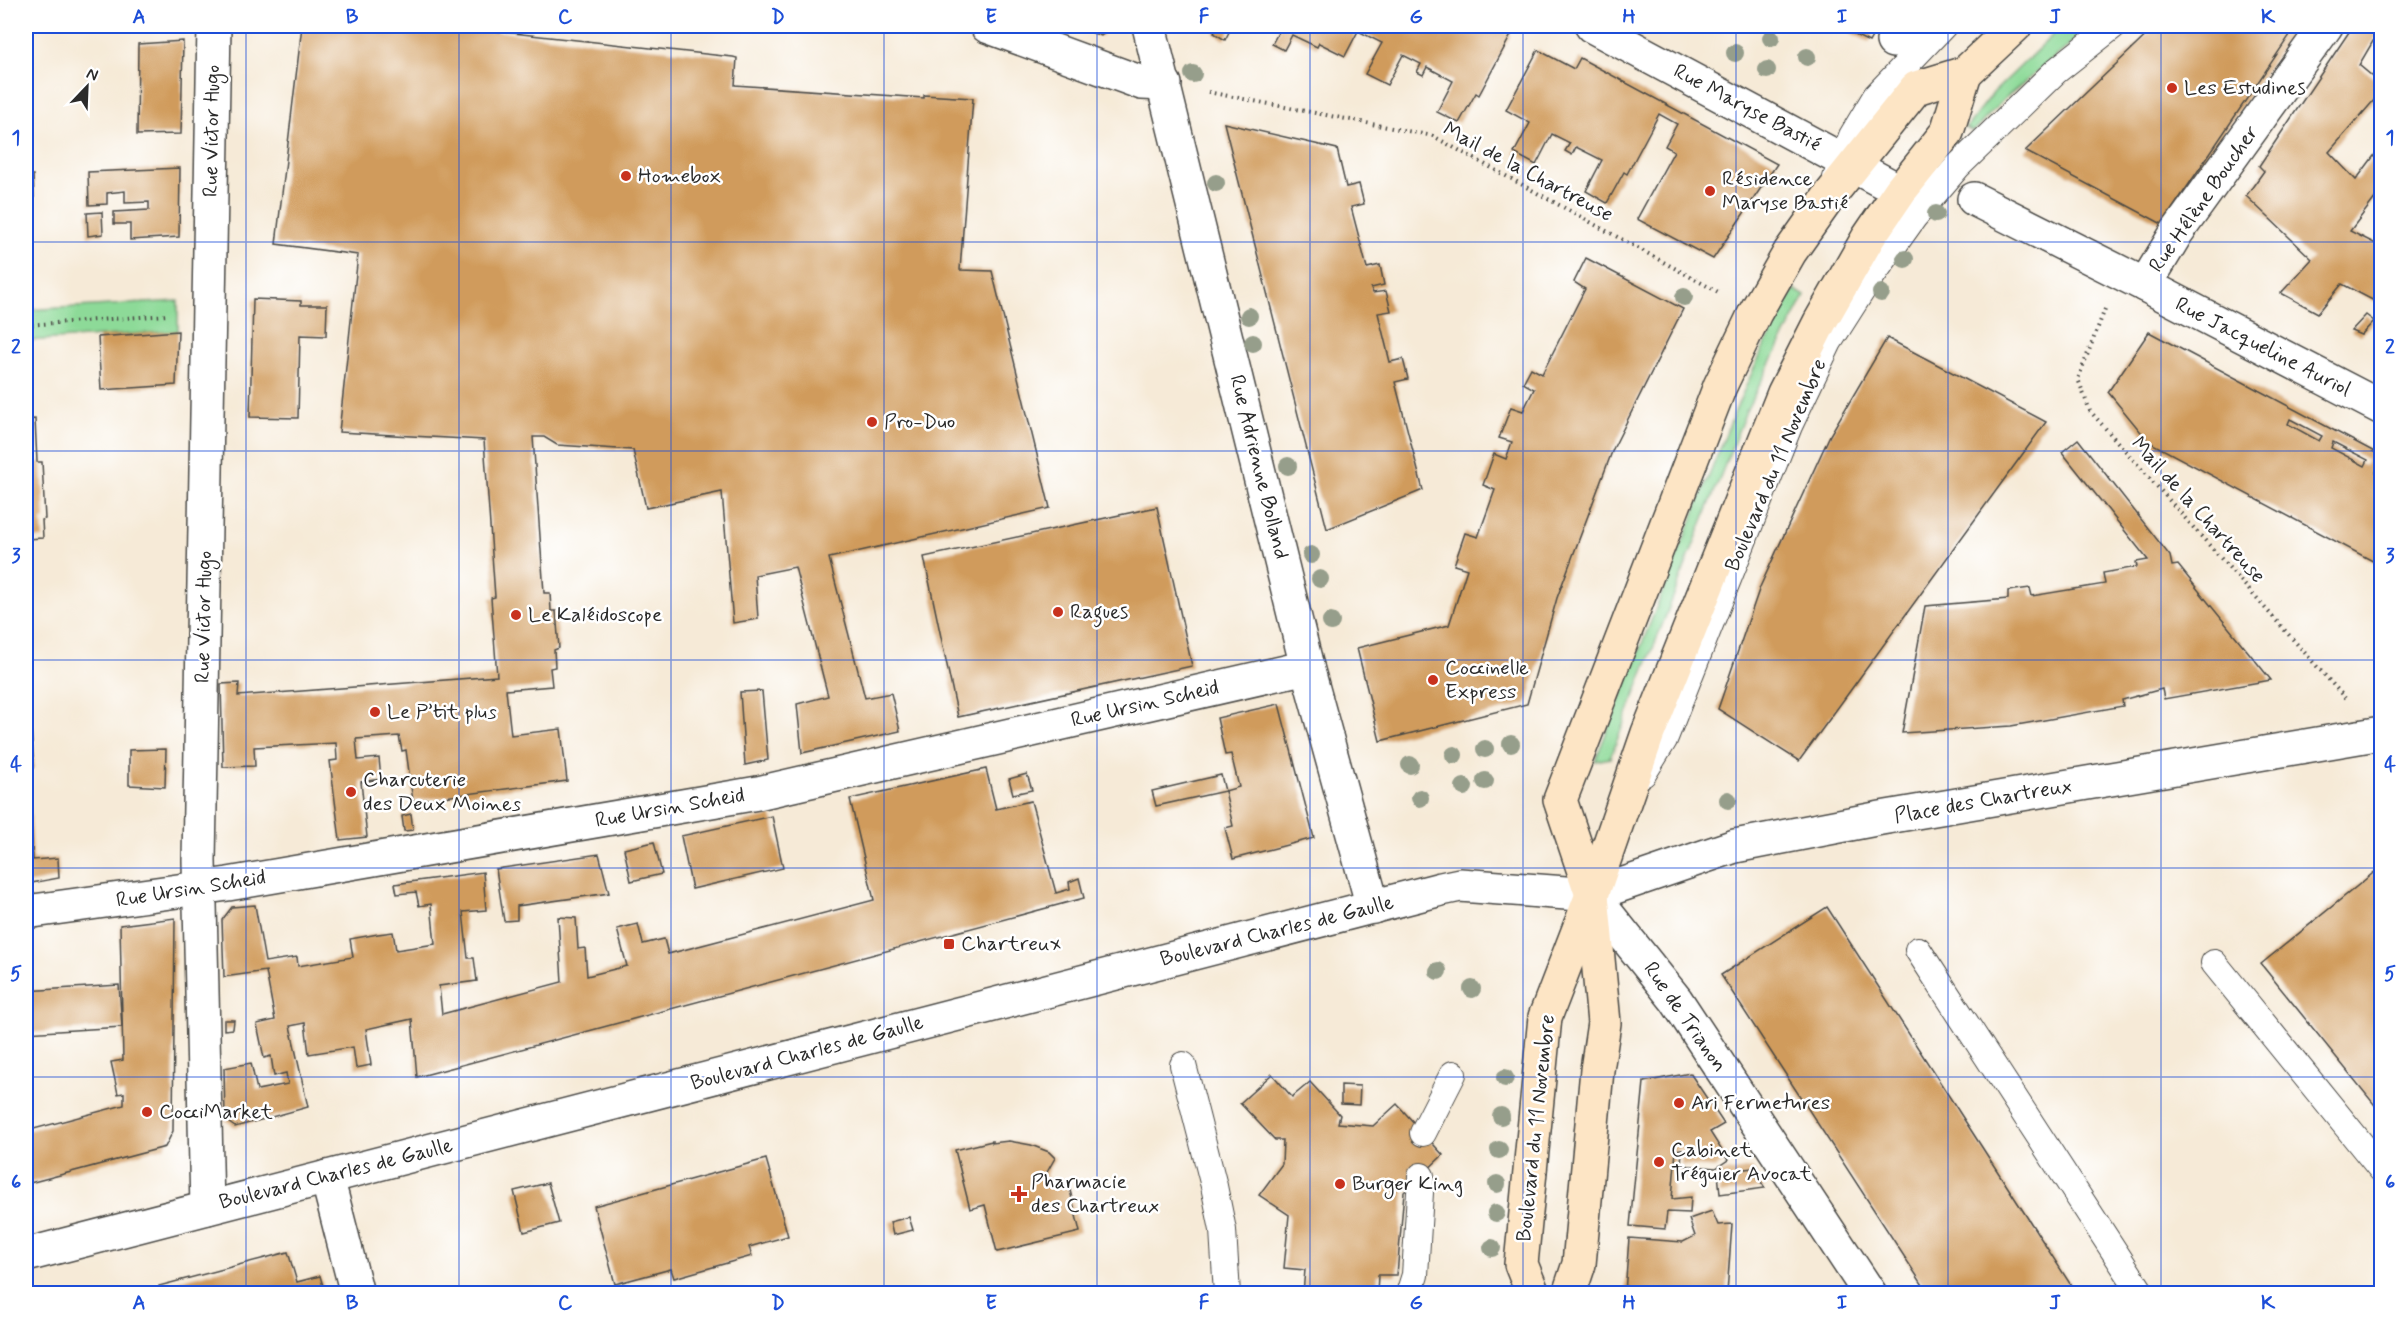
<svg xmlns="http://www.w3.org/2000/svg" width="2407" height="1319" font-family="Mynerve,sans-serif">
  <rect width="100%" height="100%" fill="#fff"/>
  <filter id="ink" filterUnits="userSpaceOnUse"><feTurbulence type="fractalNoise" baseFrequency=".0167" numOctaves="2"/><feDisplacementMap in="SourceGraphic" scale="12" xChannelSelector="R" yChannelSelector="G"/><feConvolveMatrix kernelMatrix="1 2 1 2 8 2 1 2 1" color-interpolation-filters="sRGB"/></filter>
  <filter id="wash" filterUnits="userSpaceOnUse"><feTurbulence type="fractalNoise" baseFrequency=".008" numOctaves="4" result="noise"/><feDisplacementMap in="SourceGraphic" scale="24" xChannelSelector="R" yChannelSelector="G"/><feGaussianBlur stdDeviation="1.35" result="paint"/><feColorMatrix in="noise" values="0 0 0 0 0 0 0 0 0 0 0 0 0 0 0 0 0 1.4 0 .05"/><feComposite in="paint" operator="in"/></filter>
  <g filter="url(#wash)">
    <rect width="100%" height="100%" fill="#f6ead7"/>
    <g fill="#8dda98" stroke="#5c8262" stroke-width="1.5">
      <path d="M 2062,26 L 2093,26 L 2003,100 L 1973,132 L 1966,128 L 1994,92 Z"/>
      <path d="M 1794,289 L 1805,296 L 1746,411 L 1610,758 L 1595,761 L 1737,406 L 1760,355 Z"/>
      <path d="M 178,301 L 178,331 L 26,341 L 26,310 Z"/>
    </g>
    <g id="blocks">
      <g fill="#d09b5c" fill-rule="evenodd">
        <path d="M 302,26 L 448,26 L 733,57 L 737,58 L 735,85 L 924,98 L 924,95 L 973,98 L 960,270 L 992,271 L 1050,508 L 829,558 L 865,698 L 891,693 L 900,731 L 802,753 L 797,704 L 828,696 L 795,567 L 755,575 L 758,619 L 733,623 L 722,492 L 646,508 L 633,450 L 557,445 L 544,437 L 533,437 L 544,593 L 550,593 L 551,611 L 556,611 L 559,648 L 554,650 L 555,667 L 550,668 L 552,686 L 506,690 L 511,735 L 561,729 L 567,781 L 413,801 L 406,750 L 402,751 L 399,736 L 356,739 L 358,760 L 379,758 L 381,779 L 361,782 L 367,837 L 340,840 L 330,761 L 337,760 L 336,743 L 254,747 L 255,766 L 223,767 L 221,684 L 239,683 L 238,696 L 497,676 L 491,598 L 495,597 L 484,440 L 339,432 L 358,255 L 276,244 Z"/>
        <path d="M 1074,26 L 1112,26 L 1101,36 Z"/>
        <path d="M 1218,26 L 1232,26 L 1225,40 L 1214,33 Z"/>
        <path d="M 1274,26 L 1348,26 L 1358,31 L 1345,56 L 1319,43 L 1317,47 L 1292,35 L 1284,50 L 1272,44 L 1280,29 Z"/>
        <path d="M 1361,26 L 1492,26 L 1511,35 L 1479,95 L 1476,93 L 1459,123 L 1437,112 L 1453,81 L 1427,67 L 1423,75 L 1417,72 L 1421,64 L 1403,55 L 1387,85 L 1365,74 L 1382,43 L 1358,31 Z"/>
        <path d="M 1837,26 L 1878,26 L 1869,42 Z"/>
        <path d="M 2156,26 L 2296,26 L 2162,224 L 2025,151 Z"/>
        <path d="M 2353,26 L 2382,26 L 2359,65 L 2378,81 L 2382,77 L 2382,91 L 2329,152 L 2356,180 L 2382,145 L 2382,189 L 2350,231 L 2382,247 L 2382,305 L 2342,284 L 2318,313 L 2281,293 L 2312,259 L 2246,196 L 2264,171 L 2259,166 Z"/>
        <path d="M 183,41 L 181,134 L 137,135 L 138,44 Z"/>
        <path d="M 1538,50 L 1574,69 L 1580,58 L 1777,164 L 1713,259 L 1637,219 L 1674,151 L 1665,146 L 1677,124 L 1659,114 L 1627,174 L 1624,172 L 1607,203 L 1586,191 L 1602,160 L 1576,147 L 1572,155 L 1565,151 L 1570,143 L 1552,134 L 1536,165 L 1514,153 L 1530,123 L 1506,110 Z"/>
        <path d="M 1224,123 L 1337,149 L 1346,187 L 1359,184 L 1364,204 L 1351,207 L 1367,268 L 1380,265 L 1384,285 L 1371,288 L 1373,293 L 1386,291 L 1391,311 L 1378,313 L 1390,362 L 1403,359 L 1408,379 L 1395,382 L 1423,490 L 1327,529 Z"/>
        <path d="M 180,168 L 179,237 L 130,240 L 130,224 L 114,224 L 114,212 L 149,210 L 149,202 L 125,203 L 125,191 L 107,193 L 107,204 L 89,205 L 88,172 Z"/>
        <path d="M 26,175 L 33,175 L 34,198 L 29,198 L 32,262 L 26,262 Z"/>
        <path d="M 102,212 L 103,234 L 88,236 L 87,213 Z"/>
        <path d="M 1586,258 L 1683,309 L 1613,449 L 1557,598 L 1527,704 L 1380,741 L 1357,648 L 1449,625 L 1467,569 L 1454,565 L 1465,533 L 1478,537 L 1495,490 L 1483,485 L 1494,454 L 1506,459 L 1512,442 L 1499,438 L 1511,407 L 1523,411 L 1534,389 L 1523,383 L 1531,368 L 1542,374 L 1585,289 L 1574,282 Z"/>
        <path d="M 253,299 L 301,301 L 301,305 L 327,305 L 326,336 L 300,335 L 298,418 L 250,417 Z"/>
        <path d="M 2366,315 L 2374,321 L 2361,335 L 2351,331 Z"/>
        <path d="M 178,331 L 176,385 L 101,390 L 98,337 Z"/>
        <path d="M 2149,332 L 2382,456 L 2382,462 L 2376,472 L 2382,475 L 2382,566 L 2149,442 L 2108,392 ZM 2290,419 L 2322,436 L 2319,441 L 2288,424 ZM 2333,442 L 2368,460 L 2365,466 L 2331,448 Z"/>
        <path d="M 1887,338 L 2046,422 L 1799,761 L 1718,709 L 1760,587 L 1830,435 Z"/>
        <path d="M 35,419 L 37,462 L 42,462 L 45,519 L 42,520 L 43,538 L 26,539 L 26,420 Z"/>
        <path d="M 2078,439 L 2170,556 L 2172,566 L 2178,565 L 2271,680 L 2164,699 L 2162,689 L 2122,700 L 2123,706 L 2011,726 L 1902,733 L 1925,606 L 2008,599 L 2008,591 L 2030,588 L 2032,596 L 2105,584 L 2103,573 L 2137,567 L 2136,562 L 2148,560 L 2062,452 Z"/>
        <path d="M 1157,507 L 1192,666 L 958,717 L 924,557 Z"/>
        <path d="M 26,674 L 27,674 L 34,768 L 28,768 L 33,860 L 58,858 L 59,878 L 26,884 Z"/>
        <path d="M 762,691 L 768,760 L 745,765 L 740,692 Z"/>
        <path d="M 1279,704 L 1314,838 L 1233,859 L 1225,828 L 1233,826 L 1225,791 L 1239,787 L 1231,754 L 1225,755 L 1217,718 Z"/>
        <path d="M 166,749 L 165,787 L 129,785 L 129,750 Z"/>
        <path d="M 986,769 L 996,809 L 1031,801 L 1056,893 L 1070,889 L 1069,882 L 1079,878 L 1084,898 L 417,1077 L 412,1019 L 366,1029 L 371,1065 L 356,1068 L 353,1047 L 309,1054 L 305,1023 L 290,1026 L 308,1107 L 235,1127 L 225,1120 L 224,1068 L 251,1063 L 257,1090 L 288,1084 L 286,1073 L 274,1076 L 271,1056 L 264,1058 L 257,1024 L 275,1020 L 266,971 L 224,977 L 222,920 L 232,907 L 255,905 L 265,962 L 297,957 L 298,966 L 353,957 L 350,939 L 378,934 L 393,932 L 396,950 L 435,944 L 431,904 L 419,906 L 416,892 L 397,894 L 395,884 L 483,872 L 486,910 L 463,912 L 468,958 L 474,958 L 477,981 L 439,986 L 442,1014 L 562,982 L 558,917 L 576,918 L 578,949 L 585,948 L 587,976 L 627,966 L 617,929 L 638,924 L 643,944 L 664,939 L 668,954 L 874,900 L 850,799 Z"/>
        <path d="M 1027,774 L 1032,790 L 1013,794 L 1009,779 Z"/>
        <path d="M 1221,775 L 1225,791 L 1156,806 L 1152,791 Z"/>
        <path d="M 411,814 L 413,830 L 404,831 L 402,816 Z"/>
        <path d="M 772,816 L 783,868 L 692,889 L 681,836 Z"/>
        <path d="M 654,842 L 662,874 L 631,881 L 624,849 Z"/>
        <path d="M 599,854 L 609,893 L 517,906 L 517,920 L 504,921 L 496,869 Z"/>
        <path d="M 2377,870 L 2382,875 L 2382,1114 L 2261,964 Z"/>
        <path d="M 1827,907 L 2076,1293 L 1928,1293 L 1721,975 Z"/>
        <path d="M 175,918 L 173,1131 L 165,1147 L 26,1184 L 26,1131 L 124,1105 L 124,1093 L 118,1094 L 111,1062 L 123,1060 L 120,925 Z"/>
        <path d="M 119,985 L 122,1027 L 26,1033 L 26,991 Z"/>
        <path d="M 224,1020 L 234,1020 L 233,1029 L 224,1030 Z"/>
        <path d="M 1690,1073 L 1724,1124 L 1710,1132 L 1728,1160 L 1716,1168 L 1681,1165 L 1682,1149 L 1676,1150 L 1672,1199 L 1691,1197 L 1690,1213 L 1667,1212 L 1665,1229 L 1630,1226 L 1644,1082 Z"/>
        <path d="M 1272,1074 L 1292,1097 L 1310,1082 L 1340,1115 L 1338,1123 L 1373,1126 L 1397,1104 L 1443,1155 L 1404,1192 L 1397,1275 L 1378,1275 L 1377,1293 L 1303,1293 L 1305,1270 L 1284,1268 L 1289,1215 L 1259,1195 L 1282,1164 L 1283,1140 L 1275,1140 L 1240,1103 Z"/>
        <path d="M 1341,1085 L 1360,1086 L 1359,1105 L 1341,1104 Z"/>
        <path d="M 992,1141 L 992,1143 L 1009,1141 L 1031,1145 L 1049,1152 L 1055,1158 L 1046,1174 L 1049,1187 L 1068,1182 L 1080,1232 L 997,1252 L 985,1205 L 970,1209 L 955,1150 Z"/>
        <path d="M 766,1159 L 788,1236 L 749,1247 L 752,1256 L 674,1278 L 671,1269 L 615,1284 L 594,1206 Z"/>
        <path d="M 1752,1168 L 1765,1188 L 1720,1194 L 1718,1173 Z"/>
        <path d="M 548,1183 L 559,1223 L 524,1232 L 514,1191 Z"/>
        <path d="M 1712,1211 L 1718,1225 L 1732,1224 L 1727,1293 L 1625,1293 L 1629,1238 L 1683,1242 L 1695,1236 L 1689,1219 Z"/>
        <path d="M 909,1217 L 913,1230 L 893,1235 L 890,1222 Z"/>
        <path d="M 288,1252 L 297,1282 L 320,1276 L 325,1293 L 161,1293 L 159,1286 Z"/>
      </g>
    </g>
  </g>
  <g filter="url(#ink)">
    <use href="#blocks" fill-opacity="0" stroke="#494845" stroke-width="1.5"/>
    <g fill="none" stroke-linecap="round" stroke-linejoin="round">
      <defs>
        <g id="service">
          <path d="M 1836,178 L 1852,136 L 1876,96 L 1943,26"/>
          <path d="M 1643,774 L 1664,740 L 1789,426 L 1829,342 L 1864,287 L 1914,217 L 1957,167 L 2056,71 L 2113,26"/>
          <path d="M 1918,950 L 2142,1294"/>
          <path d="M 2214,963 L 2382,1170"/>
          <path d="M 1183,1065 L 1214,1186 L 1223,1230 L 1227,1294"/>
          <path d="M 1423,1133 L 1453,1074"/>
          <path d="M 1409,1294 L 1415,1275 L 1421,1176"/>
        </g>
        <g id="minor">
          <path d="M 987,26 L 1142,83 L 1165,84"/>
          <path d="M 1149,26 L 1307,667 L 1373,907"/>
          <path d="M 1592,26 L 1900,191"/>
          <path d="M 2326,26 L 2177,232 L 2145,285 L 2382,408"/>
          <path d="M 1893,41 L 1905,26"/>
          <path d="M 1592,895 L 1676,1000 L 1870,1294"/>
          <path d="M 26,912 L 228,884 L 758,793 L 1307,667"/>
          <path d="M 327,1177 L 357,1294"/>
          <path d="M 207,1208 L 199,861 L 214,26"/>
        </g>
        <g id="tertiary">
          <path d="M 1974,199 L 2145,285"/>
          <path d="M 26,1255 L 1441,889 L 1460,885 L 1592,895 L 1735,846 L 1881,818 L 2382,733"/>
        </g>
        <g id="secondary">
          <path d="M 1533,1294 L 1521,1264 L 1545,1017 L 1592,895 L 1648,733 L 1784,393 L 1820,322 L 1868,238 L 1900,191 L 1947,132 L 1965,73"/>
          <path d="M 1569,1294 L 1579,1264 L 1597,1070 L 1604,1023 L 1592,895 L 1560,800 L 1720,386 L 1755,313 L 1790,252 L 1831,194 L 1916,88 L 1965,73 L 2015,26"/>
        </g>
      </defs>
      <use href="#service" stroke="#494845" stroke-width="28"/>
      <use href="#minor" stroke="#494845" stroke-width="36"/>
      <use href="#tertiary" stroke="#494845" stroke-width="36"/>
      <use href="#secondary" stroke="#494845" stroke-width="36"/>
      <g stroke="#494845" stroke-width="4" stroke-dasharray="1.5 4.5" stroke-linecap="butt">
        <path d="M 1208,92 L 1433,136 L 1720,293"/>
        <path d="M 2105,309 L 2078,379 L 2090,411 L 2345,698"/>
        <path d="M 26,325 L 168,315"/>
      </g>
      <use href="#service" stroke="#fff" stroke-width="26"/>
      <use href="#minor" stroke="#fff" stroke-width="33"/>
      <use href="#tertiary" stroke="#fff" stroke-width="33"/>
      <use href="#secondary" stroke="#fde5c5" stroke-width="33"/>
    </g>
    <g fill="#969e8b">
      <circle cx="1771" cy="38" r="9"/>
      <circle cx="1735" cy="53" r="9"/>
      <circle cx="1807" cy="57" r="9"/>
      <circle cx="1767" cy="70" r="9"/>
      <circle cx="1193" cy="74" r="9"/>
      <circle cx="1216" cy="183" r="9"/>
      <circle cx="1936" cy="214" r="9"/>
      <circle cx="1905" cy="259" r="9"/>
      <circle cx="1881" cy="293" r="9"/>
      <circle cx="1684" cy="297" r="9"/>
      <circle cx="1249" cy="316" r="9"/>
      <circle cx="1253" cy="343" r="9"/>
      <circle cx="1288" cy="466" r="9"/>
      <circle cx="1311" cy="555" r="9"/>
      <circle cx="1320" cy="579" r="9"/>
      <circle cx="1331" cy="622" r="9"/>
      <circle cx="1511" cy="744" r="9"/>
      <circle cx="1485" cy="749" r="9"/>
      <circle cx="1454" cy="755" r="9"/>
      <circle cx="1410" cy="765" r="9"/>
      <circle cx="1485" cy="781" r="9"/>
      <circle cx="1464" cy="787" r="9"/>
      <circle cx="1420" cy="798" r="9"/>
      <circle cx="1728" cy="800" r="9"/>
      <circle cx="1438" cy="971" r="9"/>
      <circle cx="1472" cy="989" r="9"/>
      <circle cx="1505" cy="1078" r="9"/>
      <circle cx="1501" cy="1116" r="9"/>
      <circle cx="1499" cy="1150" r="9"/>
      <circle cx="1497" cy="1184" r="9"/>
      <circle cx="1496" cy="1213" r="9"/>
      <circle cx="1492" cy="1248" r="9"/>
    </g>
  </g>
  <path fill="none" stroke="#1d4ed8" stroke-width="1.5" stroke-opacity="0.55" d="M 246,26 L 246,1294M 459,26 L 459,1294M 671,26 L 671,1294M 884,26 L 884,1294M 1097,26 L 1097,1294M 1310,26 L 1310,1294M 1523,26 L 1523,1294M 1736,26 L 1736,1294M 1948,26 L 1948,1294M 2161,26 L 2161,1294M 26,242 L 2382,242M 26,451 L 2382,451M 26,660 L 2382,660M 26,868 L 2382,868M 26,1077 L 2382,1077"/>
  <g fill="#c8321e" stroke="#fff" stroke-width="2">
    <circle cx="2172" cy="88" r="6"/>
    <circle cx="626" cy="176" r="6"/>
    <circle cx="1710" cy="191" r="6"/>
    <circle cx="872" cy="422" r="6"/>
    <circle cx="1058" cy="612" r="6"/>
    <circle cx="516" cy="615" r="6"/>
    <circle cx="1433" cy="680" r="6"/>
    <circle cx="375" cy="712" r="6"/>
    <circle cx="351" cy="792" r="6"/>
    <rect x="943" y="938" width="12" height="12" rx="3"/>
    <circle cx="1679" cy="1103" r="6"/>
    <circle cx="147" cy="1112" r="6"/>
    <circle cx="1659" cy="1162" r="6"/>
    <circle cx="1340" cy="1184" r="6"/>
    <path d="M1016 1185h6v6h6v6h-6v6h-6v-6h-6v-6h6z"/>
  </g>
  <g text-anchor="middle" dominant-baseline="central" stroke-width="5" stroke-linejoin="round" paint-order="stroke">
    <g font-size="21" fill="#2b2b2b" stroke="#fff" text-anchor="start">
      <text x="2184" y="88">Les Estudines</text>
      <text x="638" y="176">Homebox</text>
      <text x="1722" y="179">Résidence<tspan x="1722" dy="24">Maryse Bastié</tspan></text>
      <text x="884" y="422">Pro-Duo</text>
      <text x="1070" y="612">Ragues</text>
      <text x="528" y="615">Le Kaléidoscope</text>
      <text x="1445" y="668">Coccinelle<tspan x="1445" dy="24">Express</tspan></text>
      <text x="387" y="712">Le P’tit plus</text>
      <text x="363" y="780">Charcuterie<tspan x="363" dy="24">des Deux Moines</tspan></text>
      <text x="961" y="944">Chartreux</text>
      <text x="1691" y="1103">Ari Fermetures</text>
      <text x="159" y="1112">CocciMarket</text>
      <text x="1671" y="1150">Cabinet<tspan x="1671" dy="24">Tréguier Avocat</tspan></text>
      <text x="1031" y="1182">Pharmacie<tspan x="1031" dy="24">des Chartreux</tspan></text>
      <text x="1352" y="1184">Burger King</text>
    </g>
    <g font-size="21" fill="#2b2b2b" stroke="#fff">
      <text transform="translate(1747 108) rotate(28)">Rue Maryse Bastié</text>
      <text transform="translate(212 131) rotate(-89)">Rue Victor Hugo</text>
      <text transform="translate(1528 172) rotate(28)">Mail de la Chartreuse</text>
      <text transform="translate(2204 199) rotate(-55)">Rue Hélène Boucher</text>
      <text transform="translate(2263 347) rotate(27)">Rue Jacqueline Auriol</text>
      <text transform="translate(1776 465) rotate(-67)">Boulevard du 11 Novembre</text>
      <text transform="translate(1259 467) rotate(76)">Rue Adrienne Bolland</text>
      <text transform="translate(2198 510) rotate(48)">Mail de la Chartreuse</text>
      <text transform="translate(204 617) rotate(-89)">Rue Victor Hugo</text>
      <text transform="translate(1145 704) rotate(-13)">Rue Ursin Scheid</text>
      <text transform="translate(1983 801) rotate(-10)">Place des Chartreux</text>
      <text transform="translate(670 808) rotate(-10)">Rue Ursin Scheid</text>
      <text transform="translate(191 889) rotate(-9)">Rue Ursin Scheid</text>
      <text transform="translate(1277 931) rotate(-14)">Boulevard Charles de Gaulle</text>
      <text transform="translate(1685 1017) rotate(55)">Rue de Trianon</text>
      <text transform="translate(807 1053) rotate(-15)">Boulevard Charles de Gaulle</text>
      <text transform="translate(1536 1128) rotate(-84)">Boulevard du 11 Novembre</text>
      <text transform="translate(336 1174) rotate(-14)">Boulevard Charles de Gaulle</text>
    </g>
  </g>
  <rect width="2407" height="1319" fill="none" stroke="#fff" stroke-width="66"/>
  <g transform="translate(87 87) rotate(23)" stroke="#ffffff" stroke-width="4.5" paint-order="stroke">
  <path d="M0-4.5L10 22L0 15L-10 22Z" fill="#2b2b2b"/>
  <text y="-9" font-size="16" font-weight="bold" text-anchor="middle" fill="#2b2b2b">N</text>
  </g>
  <rect x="33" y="33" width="2341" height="1253" fill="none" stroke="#1d4ed8" stroke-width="2"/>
  <g font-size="20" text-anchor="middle" font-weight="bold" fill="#1d4ed8">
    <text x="139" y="23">A</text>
    <text x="352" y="23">B</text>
    <text x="565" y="23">C</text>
    <text x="778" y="23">D</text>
    <text x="991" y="23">E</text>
    <text x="1204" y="23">F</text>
    <text x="1416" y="23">G</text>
    <text x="1629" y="23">H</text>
    <text x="1842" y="23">I</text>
    <text x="2055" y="23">J</text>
    <text x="2268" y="23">K</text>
    <text x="16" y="144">1</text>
    <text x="2390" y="144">1</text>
    <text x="16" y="353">2</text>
    <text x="2390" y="353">2</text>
    <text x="16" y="562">3</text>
    <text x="2390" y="562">3</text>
    <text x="16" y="771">4</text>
    <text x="2390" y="771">4</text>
    <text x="16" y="980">5</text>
    <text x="2390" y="980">5</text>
    <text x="16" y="1188">6</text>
    <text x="2390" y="1188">6</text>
    <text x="139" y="1309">A</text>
    <text x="352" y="1309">B</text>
    <text x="565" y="1309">C</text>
    <text x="778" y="1309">D</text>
    <text x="991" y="1309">E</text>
    <text x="1204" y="1309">F</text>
    <text x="1416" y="1309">G</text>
    <text x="1629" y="1309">H</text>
    <text x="1842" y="1309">I</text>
    <text x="2055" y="1309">J</text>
    <text x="2268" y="1309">K</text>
  </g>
</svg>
